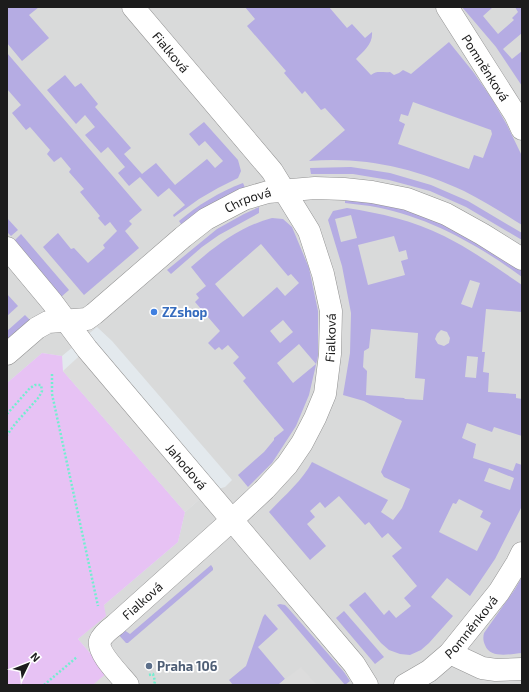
<svg xmlns="http://www.w3.org/2000/svg" width="529" height="692" font-family="'Exo 2',sans-serif">
  <rect width="100%" height="100%" fill="#e3e9ed"/>
  <path fill="#d9dada" d="M 7,7 L 522,7 L 522,685 L 93,685 L 107,673 L 78,639 L 105,616 L 104,605 L 178,542 L 185,512 L 208,492 L 225,487 L 232,480 L 112,341 L 97,327 L 62,356 L 42,353 L 7,383 Z"/>
  <g fill="#b5ace3" fill-rule="evenodd">
    <path d="M 7,7 L 39,7 L 29,15 L 49,38 L 22,61 L 7,43 Z"/>
    <path d="M 245,7 L 329,7 L 347,28 L 352,24 L 365,38 L 372,32 C 373,44 364,51 356,59 L 371,75 C 377,70 383,73 390,72 L 394,75 L 399,73 L 403,70 L 411,74 L 449,42 L 474,73 L 492,99 L 507,125 L 522,156 L 522,225 C 503,213 484,201 464,191 C 416,168 362,156 309,161 L 345,130 L 325,108 L 321,110 L 305,91 L 302,94 L 284,73 L 286,71 L 247,26 L 255,19 ZM 413,102 L 491,130 L 492,134 L 483,158 L 474,155 L 469,169 L 398,144 L 405,124 L 399,121 L 401,114 L 408,116 Z"/>
    <path d="M 462,7 L 493,7 L 483,16 L 498,34 L 514,20 L 512,18 L 518,12 L 515,7 L 522,7 L 522,33 L 503,49 L 512,59 L 522,51 L 522,86 L 496,47 Z"/>
    <path d="M 7,53 L 142,210 L 129,221 L 132,224 L 125,231 L 139,248 L 84,295 L 43,247 L 58,233 L 71,249 L 74,248 L 88,263 L 105,248 L 103,245 L 117,231 L 110,222 L 105,226 L 98,218 L 100,216 L 80,192 L 84,189 L 69,172 L 71,169 L 61,157 L 54,162 L 47,154 L 50,150 L 30,127 L 26,130 L 12,113 L 21,105 L 7,89 Z"/>
    <path d="M 65,75 L 75,87 L 81,83 L 98,104 L 95,107 L 131,148 L 124,154 L 142,174 L 156,163 L 175,185 L 207,159 L 215,168 L 223,161 L 205,141 L 199,146 L 189,134 L 204,122 L 238,160 L 241,171 L 238,178 L 218,188 L 199,199 L 174,217 L 173,215 L 185,205 L 169,188 L 158,197 L 140,177 L 129,186 L 118,173 L 125,167 L 108,147 L 101,153 L 85,135 L 95,127 L 85,115 L 76,124 L 47,90 Z"/>
    <path d="M 351,167 L 390,173 L 431,185 L 468,201 L 522,233 L 522,240 L 466,207 L 430,191 L 389,180 L 353,174 L 311,174 L 310,168 Z"/>
    <path d="M 243,183 L 246,190 L 183,227 L 179,221 C 198,205 219,192 243,183 Z"/>
    <path d="M 345,195 L 429,214 L 522,267 L 522,277 C 477,244 425,215 370,206 C 362,205 353,204 345,203 Z"/>
    <path d="M 259,207 L 259,213 L 219,235 L 202,247 L 171,274 L 167,270 L 217,229 L 244,214 Z"/>
    <path d="M 347,208 C 380,213 414,221 444,236 C 472,250 497,268 522,285 L 522,312 L 486,309 L 482,352 L 485,352 L 483,372 L 489,373 L 488,392 L 516,394 L 516,398 L 522,399 L 522,436 L 494,427 L 492,432 L 467,423 L 462,438 L 476,444 L 473,458 L 513,471 L 516,463 L 522,465 L 522,506 L 521,508 L 495,559 L 470,596 L 447,578 L 431,597 L 453,616 L 429,643 L 421,650 L 410,655 L 400,654 L 389,650 L 381,643 L 349,605 L 365,592 L 384,615 L 389,610 L 396,618 L 411,606 L 404,598 L 417,586 L 392,556 L 402,548 L 388,533 L 382,538 L 369,522 L 365,525 L 339,496 L 325,508 L 320,502 L 310,511 L 315,517 L 307,524 L 326,546 L 310,560 L 269,512 C 284,496 302,481 312,462 L 388,500 L 381,512 L 393,520 L 402,508 L 410,489 L 384,477 L 381,472 L 402,421 L 364,401 L 343,395 L 350,353 L 351,313 L 342,266 L 328,220 L 333,211 ZM 351,215 L 357,238 L 341,242 L 335,219 ZM 394,236 L 399,252 L 406,250 L 408,259 L 401,261 L 405,275 L 368,285 L 358,245 ZM 470,280 L 480,283 L 472,308 L 461,304 ZM 371,329 L 418,333 L 415,378 L 425,379 L 423,400 L 405,399 L 404,398 L 366,395 L 367,371 L 363,367 L 364,351 L 369,348 ZM 441,330 L 447,332 L 450,338 L 449,343 L 444,346 L 438,344 L 435,339 L 437,334 ZM 467,356 L 478,357 L 476,378 L 465,377 ZM 489,468 L 514,478 L 510,490 L 484,481 ZM 459,499 L 483,511 L 480,517 L 491,523 L 477,551 L 439,532 L 453,503 L 456,504 Z"/>
    <path d="M 7,218 L 18,230 L 11,236 L 7,232 Z"/>
    <path d="M 272,218 L 283,219 L 292,227 L 309,268 L 318,311 L 318,356 L 309,395 L 296,426 L 272,463 L 248,487 L 238,475 L 264,452 L 274,440 L 274,438 L 284,430 L 243,381 L 246,378 L 233,363 L 239,357 L 228,345 L 222,350 L 219,347 L 215,350 L 208,343 L 220,331 L 195,302 L 199,298 L 196,294 L 206,286 L 191,267 C 215,246 241,226 272,218 ZM 261,244 L 288,276 L 291,274 L 299,283 L 285,296 L 277,287 L 243,317 L 215,284 ZM 283,320 L 293,332 L 280,343 L 270,331 ZM 299,344 L 316,364 L 293,383 L 277,363 Z"/>
    <path d="M 21,234 L 69,290 L 61,297 L 14,241 Z"/>
    <path d="M 7,294 L 18,306 L 7,316 Z"/>
    <path d="M 25,315 L 30,320 L 7,340 L 7,331 Z"/>
    <path d="M 211,565 L 213,568 L 213,570 L 129,642 L 128,643 L 126,643 L 117,633 L 124,630 L 130,634 Z"/>
    <path d="M 522,577 L 522,653 C 510,654 490,659 485,645 C 483,641 483,637 484,633 L 515,589 Z"/>
    <path d="M 280,604 L 285,605 L 288,608 L 344,672 L 350,681 L 345,685 L 277,605 Z"/>
    <path d="M 344,611 L 384,657 L 375,664 L 336,618 Z"/>
    <path d="M 265,614 L 278,629 L 258,647 L 285,679 L 278,685 L 233,685 L 229,680 L 246,666 L 263,617 Z"/>
  </g>
  <path fill="#e7c2f4" d="M 42,353 L 62,356 L 63,371 L 185,512 L 178,542 L 104,605 L 106,616 L 78,639 L 107,673 L 93,685 L 7,685 L 7,383 Z"/>
  <g fill="#dcdcdc">
    <path d="M 87,349 L 208,492 L 185,512 L 63,371 Z"/>
    <path d="M 301,667 L 317,685 L 278,685 L 285,679 Z"/>
    <path d="M 113,668 L 128,685 L 93,685 Z"/>
  </g>
  <g fill="none" stroke-linecap="round" stroke-linejoin="round">
    <defs>
      <g id="street">
        <path id="s1" d="M 447,7 L 515,114 L 522,129"/>
        <path id="s2" d="M 7,248 L 52,302 L 87,349 L 354,664 L 367,685"/>
        <path id="s3" d="M 7,354 L 37,328 L 48,322 L 87,319 L 94,314 L 183,237 L 206,219 L 244,199 L 268,192 L 315,188 L 344,189 L 372,192 L 407,199 L 446,214 L 482,234 L 522,259"/>
        <path d="M 450,653 L 482,668 L 496,670 L 522,669"/>
        <path id="s4" d="M 128,685 C 121,676 97,653 100,641 C 102,635 111,628 115,625 L 232,520 L 265,489 L 287,465 L 302,443 L 315,418 L 325,394 L 330,354 L 331,311 L 323,274 L 309,231 L 272,171 L 133,7"/>
        <path id="s5" d="M 405,685 L 429,671 L 450,653 L 499,592 L 517,563 L 522,553"/>
      </g>
    </defs>
    <use href="#street" stroke="#939393" stroke-width="23"/>
    <g stroke="#72eed0" stroke-width="2.5" stroke-dasharray="2 2" stroke-linecap="butt">
      <path d="M 52,374 L 52,394 L 98,606"/>
      <path d="M 7,414 L 30,388 L 35,385 L 41,385 L 42,391 L 39,397 L 15,424 L 7,435"/>
      <path d="M 149,675 L 153,674 L 155,681 L 154,685"/>
      <path d="M 44,685 L 77,657"/>
    </g>
    <use href="#street" stroke="#fff" stroke-width="22"/>
  </g>
  <circle fill="#3f7fe0" stroke="#fff" stroke-width="1.5" cx="154" cy="312" r="4"/>
  <circle fill="#5c6f8a" stroke="#fff" stroke-width="1.5" cx="149" cy="666" r="4"/>
  <g text-anchor="middle" dominant-baseline="central" stroke-width="3.5" stroke-linejoin="round" paint-order="stroke">
    <g font-size="13" fill="#1c1c1c" stroke="#fff">
      <text transform="translate(171 52) rotate(50)">Fialková</text>
      <text stroke="none"><textPath href="#s1" startOffset="72">Pomněnková</textPath></text>
      <text stroke="none"><textPath href="#s3" startOffset="293">Chrpová</textPath></text>
      <text stroke="none"><textPath href="#s4" startOffset="448">Fialková</textPath></text>
      <text stroke="none"><textPath href="#s2" startOffset="283">Jahodová</textPath></text>
      <text stroke="none"><textPath href="#s4" startOffset="112">Fialková</textPath></text>
      <text stroke="none"><textPath href="#s5" startOffset="89">Pomněnková</textPath></text>
    </g>
    <g font-size="13" font-weight="bold" fill="#366cbe" stroke="#fff" text-anchor="start">
      <text x="162" y="312">ZZshop</text>
    </g>
    <g font-size="13" font-weight="bold" fill="#4e5e75" stroke="#fff" text-anchor="start">
      <text x="157" y="666">Praha 106</text>
    </g>
  </g>
  <rect width="529" height="692" fill="none" stroke="#1c1c1c" stroke-width="16"/>
  <g transform="translate(28 664) rotate(47)" stroke="#ffffff" stroke-width="3" paint-order="stroke">
  <path d="M0-3L7 15L0 10L-7 15Z" fill="#1c1c1c"/>
  <text y="-6" font-size="11" font-weight="bold" text-anchor="middle" fill="#1c1c1c">N</text>
  </g>
</svg>
